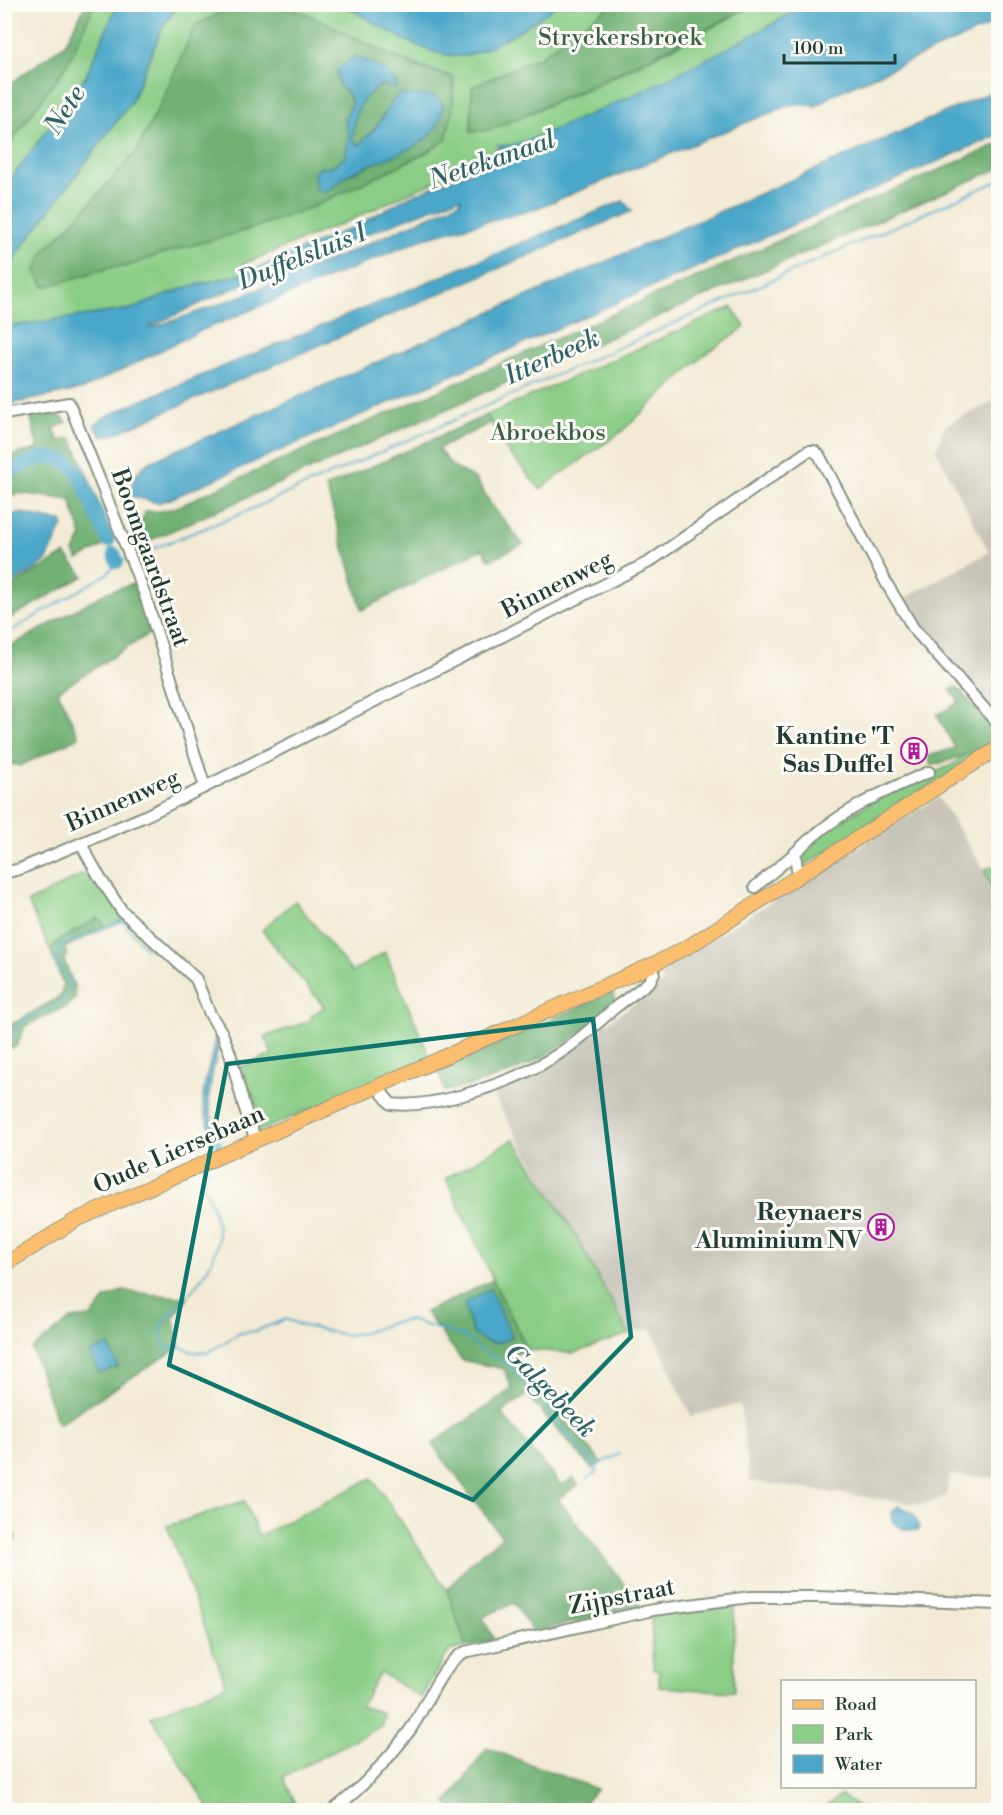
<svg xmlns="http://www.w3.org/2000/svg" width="1003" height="1815" font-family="'Libre Bodoni',serif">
  <rect width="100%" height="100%" fill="#fdfcf7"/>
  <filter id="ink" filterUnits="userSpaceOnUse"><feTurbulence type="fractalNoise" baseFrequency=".0167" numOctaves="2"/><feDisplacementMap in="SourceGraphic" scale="12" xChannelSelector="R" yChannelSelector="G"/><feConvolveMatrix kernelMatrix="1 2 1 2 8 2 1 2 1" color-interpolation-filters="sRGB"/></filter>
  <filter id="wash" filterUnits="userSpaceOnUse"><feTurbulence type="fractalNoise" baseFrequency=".008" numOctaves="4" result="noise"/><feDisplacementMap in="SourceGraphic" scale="24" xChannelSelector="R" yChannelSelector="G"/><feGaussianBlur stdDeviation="1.35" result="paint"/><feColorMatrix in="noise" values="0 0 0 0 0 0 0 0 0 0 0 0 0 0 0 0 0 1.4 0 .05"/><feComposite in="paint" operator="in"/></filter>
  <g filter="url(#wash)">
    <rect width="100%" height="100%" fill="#f2ead4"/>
    <g fill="#c8c4b8">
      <path d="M 998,399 L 998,716 L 953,666 L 901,600 L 989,552 L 936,450 L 945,425 Z"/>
      <path d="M 938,797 L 984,870 L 998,899 L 998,1049 L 989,1056 L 998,1073 L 998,1478 L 950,1475 L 946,1496 L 922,1505 L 750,1481 L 740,1404 L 691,1416 L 651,1328 L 629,1334 L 571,1227 L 564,1219 L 492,1093 L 540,1071 L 663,983 L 661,971 Z"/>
    </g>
    <g fill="#8acd86" stroke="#54855d" stroke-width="1.5">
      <path d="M 94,5 L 117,5 L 86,76 L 5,187 L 5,150 L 67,65 Z"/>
      <path d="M 179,5 L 259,5 L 225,11 L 195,25 L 162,101 L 136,152 L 77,218 L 45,250 L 45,287 L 112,267 L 125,267 L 386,171 L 425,153 L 446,140 L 454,77 L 392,57 L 310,15 L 276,5 L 343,5 L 420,46 L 462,56 L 522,29 L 557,5 L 611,5 L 541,56 L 472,87 L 471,132 L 490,130 L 601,83 L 704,32 L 752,5 L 806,5 C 723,53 637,99 547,132 C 532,138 514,148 498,145 L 485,161 L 408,193 L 351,220 L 243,264 L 246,273 L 184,288 L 132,309 L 5,327 L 4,275 L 23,246 L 131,102 L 163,26 Z"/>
      <path d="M 436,5 L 483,5 C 467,11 453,11 436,5 Z"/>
      <path d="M 732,307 L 745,327 L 704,355 L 621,432 L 540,489 L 505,448 L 487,415 Z"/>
      <path d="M 996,740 L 995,744 L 804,866 L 799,858 L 800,851 L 822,833 L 879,797 L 952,765 L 967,753 Z"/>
      <path d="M 998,864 L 998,899 L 984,870 Z"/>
      <path d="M 91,870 L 124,919 L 106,927 L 98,918 L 61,939 L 50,950 L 28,902 Z"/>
      <path d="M 295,901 L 352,972 L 385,952 L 430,1057 L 258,1132 L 256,1127 L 263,1123 L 241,1067 L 272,1054 L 265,1037 L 312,1020 L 311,1016 L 324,1007 L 262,930 Z"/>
      <path d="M 514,1139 L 571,1227 L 629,1334 L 574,1353 L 528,1350 L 493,1280 L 446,1178 Z"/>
      <path d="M 372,1478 L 447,1590 L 466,1647 L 449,1651 L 421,1698 L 380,1672 L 361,1706 L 383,1713 L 381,1726 L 283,1777 L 299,1810 L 210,1810 L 151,1716 L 226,1685 L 167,1526 L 244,1501 L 259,1536 Z"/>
      <path d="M 734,1605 L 734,1692 L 659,1687 L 659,1671 L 653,1670 L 651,1614 Z"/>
      <path d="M 842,1795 L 862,1810 L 820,1810 Z"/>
    </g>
    <g fill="#6fb073" stroke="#477654" stroke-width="1.5" fill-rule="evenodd">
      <path d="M 86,4 L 94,5 L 67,65 L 5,150 L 5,81 L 8,85 L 65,44 Z"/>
      <path d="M 259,5 C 308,5 349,37 392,56 C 412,65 433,72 454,77 L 453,109 L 446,140 L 426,153 L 315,206 L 248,230 L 158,255 L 125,267 L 112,267 L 45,287 L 35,272 L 45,250 L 77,218 L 136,152 L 162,101 L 195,25 L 225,11 ZM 354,57 L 383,69 L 384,84 C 355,100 356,111 353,141 L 359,145 L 377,126 L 393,100 L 419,94 L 425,140 L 346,176 L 328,192 L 321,167 L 328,168 L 345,158 L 349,134 L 344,120 L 352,104 L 347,92 Z"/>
      <path d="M 611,5 L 752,5 C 667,52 579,92 490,130 L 471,132 L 472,87 L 541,56 Z"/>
      <path d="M 998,144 L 998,169 L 508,382 L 151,540 L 145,537 L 140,524 L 146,511 C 167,513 182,506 200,496 Z"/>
      <path d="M 45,411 L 60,416 L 67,422 L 54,428 L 59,441 L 72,438 L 114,540 L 78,560 L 74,552 L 82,536 L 70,500 L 18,493 L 5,499 L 5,457 L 38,449 L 30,414 Z"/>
      <path d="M 487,415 L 491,423 L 438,449 L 453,467 L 476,479 L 490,503 L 523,544 L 490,560 L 482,549 L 362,610 L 326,487 Z"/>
      <path d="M 65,554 L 84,576 L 5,621 L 5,590 Z"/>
      <path d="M 137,583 L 152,632 L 58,691 L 79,737 L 20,766 L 5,763 L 4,650 L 107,592 Z"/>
      <path d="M 957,687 L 998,735 C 992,749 946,761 931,766 L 928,756 L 955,748 L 937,715 L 959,702 L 950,690 Z"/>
      <path d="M 98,918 L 106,927 L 64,948 L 68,956 L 63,958 L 74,985 L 75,998 L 66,1007 L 25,1026 L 17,1046 L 5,1050 L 5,1018 L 13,1024 L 61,996 L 63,984 L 50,950 L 61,939 Z"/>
      <path d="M 613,991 L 616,1004 C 563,1050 515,1079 445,1091 L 438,1071 Z"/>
      <path d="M 493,1280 L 528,1350 L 510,1356 L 602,1463 L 592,1469 L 527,1395 L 501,1413 L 561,1485 L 574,1478 L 578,1485 L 558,1499 L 638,1602 L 640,1607 L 533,1632 L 514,1603 L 483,1617 L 494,1640 L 466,1647 L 447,1590 L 471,1562 L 502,1537 L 432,1444 L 512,1389 L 504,1369 L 462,1360 L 425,1312 Z"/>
      <path d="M 122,1291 L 188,1298 L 173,1318 L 180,1347 L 58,1424 L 32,1349 L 71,1319 L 91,1317 L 105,1299 Z"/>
      <path d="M 487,1748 L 597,1789 L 578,1810 L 457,1810 L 446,1804 Z"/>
    </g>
    <g fill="#4ba7c9" stroke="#35727e" stroke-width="1.5" fill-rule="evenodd">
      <path d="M 436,4 L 449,9 L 470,10 L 483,5 L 557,5 C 539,19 483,56 460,56 C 424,57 375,22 343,5 Z"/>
      <path d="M 117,5 L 179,5 L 163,26 L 131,102 L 23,246 L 5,275 L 5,187 L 86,76 Z"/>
      <path d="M 806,5 L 998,5 L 998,22 L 836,93 L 816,106 L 792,104 L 535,209 L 428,237 L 198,332 L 83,389 L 5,405 L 5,327 L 132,309 L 184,288 L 246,273 L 354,227 L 410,196 L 487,165 L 500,146 C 521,146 550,131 569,123 C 651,89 729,49 806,5 ZM 459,198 L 461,199 L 460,202 C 360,249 257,293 151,328 L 149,327 L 265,274 Z"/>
      <path d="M 355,56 C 371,64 390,68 397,86 L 393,89 L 384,84 C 356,99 355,112 353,141 L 359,145 L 377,126 L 393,100 L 399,94 L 435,96 L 443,104 C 443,153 377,155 345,177 C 339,181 333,187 328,192 L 316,190 L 314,174 L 321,167 L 329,168 L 345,158 L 349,134 L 344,120 L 352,104 L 347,92 L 339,86 L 337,70 Z"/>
      <path d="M 998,89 L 998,135 L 170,499 L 157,503 L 131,496 L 129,490 C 136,478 136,469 150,462 Z"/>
      <path d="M 623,201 L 632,211 L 114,434 L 102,437 L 94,426 L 105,417 L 140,401 Z"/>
      <path d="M 18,513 C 33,513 46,521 62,521 L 63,525 L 47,560 L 36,569 L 5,587 L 5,518 Z"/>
      <path d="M 217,1033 L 220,1040 C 216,1060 209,1081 209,1100 C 209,1113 217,1134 222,1145 L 217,1147 C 212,1133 204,1116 203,1101 C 203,1079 214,1057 215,1035 Z"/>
      <path d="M 490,1289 L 512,1337 C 495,1346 489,1345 473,1334 L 464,1303 Z"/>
      <path d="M 109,1345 L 118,1367 L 99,1373 L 91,1353 Z"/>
      <path d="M 898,1506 C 912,1511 917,1515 919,1530 C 908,1532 900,1529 892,1521 L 892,1512 Z"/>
      <path d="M 4,1518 L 16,1539 L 5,1543 L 4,1543 Z"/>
    </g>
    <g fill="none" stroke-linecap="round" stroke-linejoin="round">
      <g stroke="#4ba7c9" stroke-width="2">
        <path d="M 134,556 L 231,518 L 998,181"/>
        <path d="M 4,635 L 107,574 L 117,562 L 126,559"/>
        <path d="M 187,977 L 197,996"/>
        <path d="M 4,1031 L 15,1034 L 21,1021 C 36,1015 76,1004 69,981 C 67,975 60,971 58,964 C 57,959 59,951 60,945 L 123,921 L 146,948 L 158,951"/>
        <path d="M 210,1168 L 203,1182 C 209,1198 220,1224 218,1241 C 213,1273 181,1303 160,1325 L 163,1343 L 167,1349 L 178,1346 L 193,1352 L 207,1353 L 240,1333 L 256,1331 L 286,1319 L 300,1325 L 345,1335 L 363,1333 L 392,1323 L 409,1320 L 465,1337 L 480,1349 L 508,1365 L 540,1399 L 554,1420 L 595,1465 L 597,1469 L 595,1473 L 588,1478"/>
        <path d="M 596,1465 L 620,1454"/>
      </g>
      <g stroke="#4ba7c9" stroke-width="14">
        <path d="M 4,473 L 44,457 L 58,458 L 68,462 L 78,472 L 108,541"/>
        <path d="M 114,554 L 117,562"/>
      </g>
    </g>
  </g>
  <g filter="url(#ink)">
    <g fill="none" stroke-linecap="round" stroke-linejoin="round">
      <defs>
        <g id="minor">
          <path d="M 10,413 L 69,403 L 144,592 L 205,787"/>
          <path d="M 81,844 L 100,878 L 122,911 L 196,979 L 210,1014 L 222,1033 L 230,1053 L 244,1106 L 256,1141"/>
          <path d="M 4,873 L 20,869 L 143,817 L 205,787 L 649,562 L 808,451 L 814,451 L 819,455 L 888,586 L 914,629 L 998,724"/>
          <path d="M 798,877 L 795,853 C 832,815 881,792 929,772"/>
          <path d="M 755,887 L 795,853"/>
          <path d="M 377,1087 L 391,1104 C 436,1109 513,1082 552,1058 C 576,1044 596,1024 617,1006 C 628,998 639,990 650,981 L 654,973 L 654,964"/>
          <path d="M 333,1810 C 364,1787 387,1761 410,1730 C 426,1708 441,1663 465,1652 L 653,1610 L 750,1597 L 817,1597 L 998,1604"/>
        </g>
        <path id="major" d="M 4,1265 L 76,1220 L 654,964 L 691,945 L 998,748"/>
      </defs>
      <use href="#minor" stroke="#889484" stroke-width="14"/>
      <use href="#major" stroke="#889484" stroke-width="16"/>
      <use href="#minor" stroke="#fff" stroke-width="10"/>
      <use href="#major" stroke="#fabe6e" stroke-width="14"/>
    </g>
  </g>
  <path fill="none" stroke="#0f766e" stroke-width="4.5" stroke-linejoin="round" d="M 593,1019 L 631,1337 L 473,1500 L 169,1365 L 227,1064 Z"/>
  <defs>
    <symbol id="building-ring" viewBox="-11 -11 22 22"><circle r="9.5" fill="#fdfcf7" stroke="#b5179e" stroke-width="1.5"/><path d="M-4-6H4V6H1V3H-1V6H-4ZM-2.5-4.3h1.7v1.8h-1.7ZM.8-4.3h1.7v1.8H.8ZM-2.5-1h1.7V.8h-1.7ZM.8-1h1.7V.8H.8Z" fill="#b5179e"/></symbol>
  </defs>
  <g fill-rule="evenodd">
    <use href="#building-ring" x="899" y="736" width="30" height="30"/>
    <use href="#building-ring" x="866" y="1212" width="30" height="30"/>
  </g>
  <g text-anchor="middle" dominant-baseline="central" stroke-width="6" stroke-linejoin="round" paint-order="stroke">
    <g font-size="24" fill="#3a6148" stroke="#fdfcf7">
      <text x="620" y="38">Stryckersbroek</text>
      <text x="548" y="433">Abroekbos</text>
    </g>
    <g font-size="24" fill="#1f3d34" stroke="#fdfcf7">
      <text transform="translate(150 558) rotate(70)">Boomgaardstraat</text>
      <text transform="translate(557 585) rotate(-27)">Binnenweg</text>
      <text transform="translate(123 801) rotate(-24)">Binnenweg</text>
      <text transform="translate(179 1150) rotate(-24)">Oude Liersebaan</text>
      <text transform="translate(622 1597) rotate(-11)">Zijpstraat</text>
    </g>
    <g font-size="24" font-weight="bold" fill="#1f3d34" stroke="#fdfcf7" text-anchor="end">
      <text x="894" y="737">Kantine 'T<tspan x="894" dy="28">Sas Duffel</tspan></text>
      <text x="862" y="1213">Reynaers<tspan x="862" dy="28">Aluminium NV</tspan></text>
    </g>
    <g font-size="26" font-style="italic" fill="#2e6268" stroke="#fdfcf7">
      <text transform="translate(65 110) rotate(-57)">Nete</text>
      <text transform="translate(492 160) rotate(-19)">Netekanaal</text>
      <text transform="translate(302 257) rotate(-22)">Duffelsluis I</text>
      <text transform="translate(552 357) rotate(-24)">Itterbeek</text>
      <text transform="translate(550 1391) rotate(46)">Galgebeek</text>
    </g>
  </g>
  <rect width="1003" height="1815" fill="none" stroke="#fdfcf7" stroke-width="24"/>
  <rect x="781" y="1680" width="195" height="108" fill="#fdfcf7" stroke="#a4b0a9" stroke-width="1.5"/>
  <rect x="793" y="1700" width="30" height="9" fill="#fabe6e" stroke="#a4b0a9" stroke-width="1.5"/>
  <text x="835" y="1710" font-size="18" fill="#1f3d34">Road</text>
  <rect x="793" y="1725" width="30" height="18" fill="#8acd86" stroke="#a4b0a9" stroke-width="1.5"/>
  <text x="835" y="1740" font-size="18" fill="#1f3d34">Park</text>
  <rect x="793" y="1755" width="30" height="18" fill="#4ba7c9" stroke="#a4b0a9" stroke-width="1.5"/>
  <text x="835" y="1770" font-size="18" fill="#1f3d34">Water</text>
  <path d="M784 54v9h111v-9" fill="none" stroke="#1f3d34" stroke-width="3"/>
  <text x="793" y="54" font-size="18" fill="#1f3d34" stroke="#fdfcf7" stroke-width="4.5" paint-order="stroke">100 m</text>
</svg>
